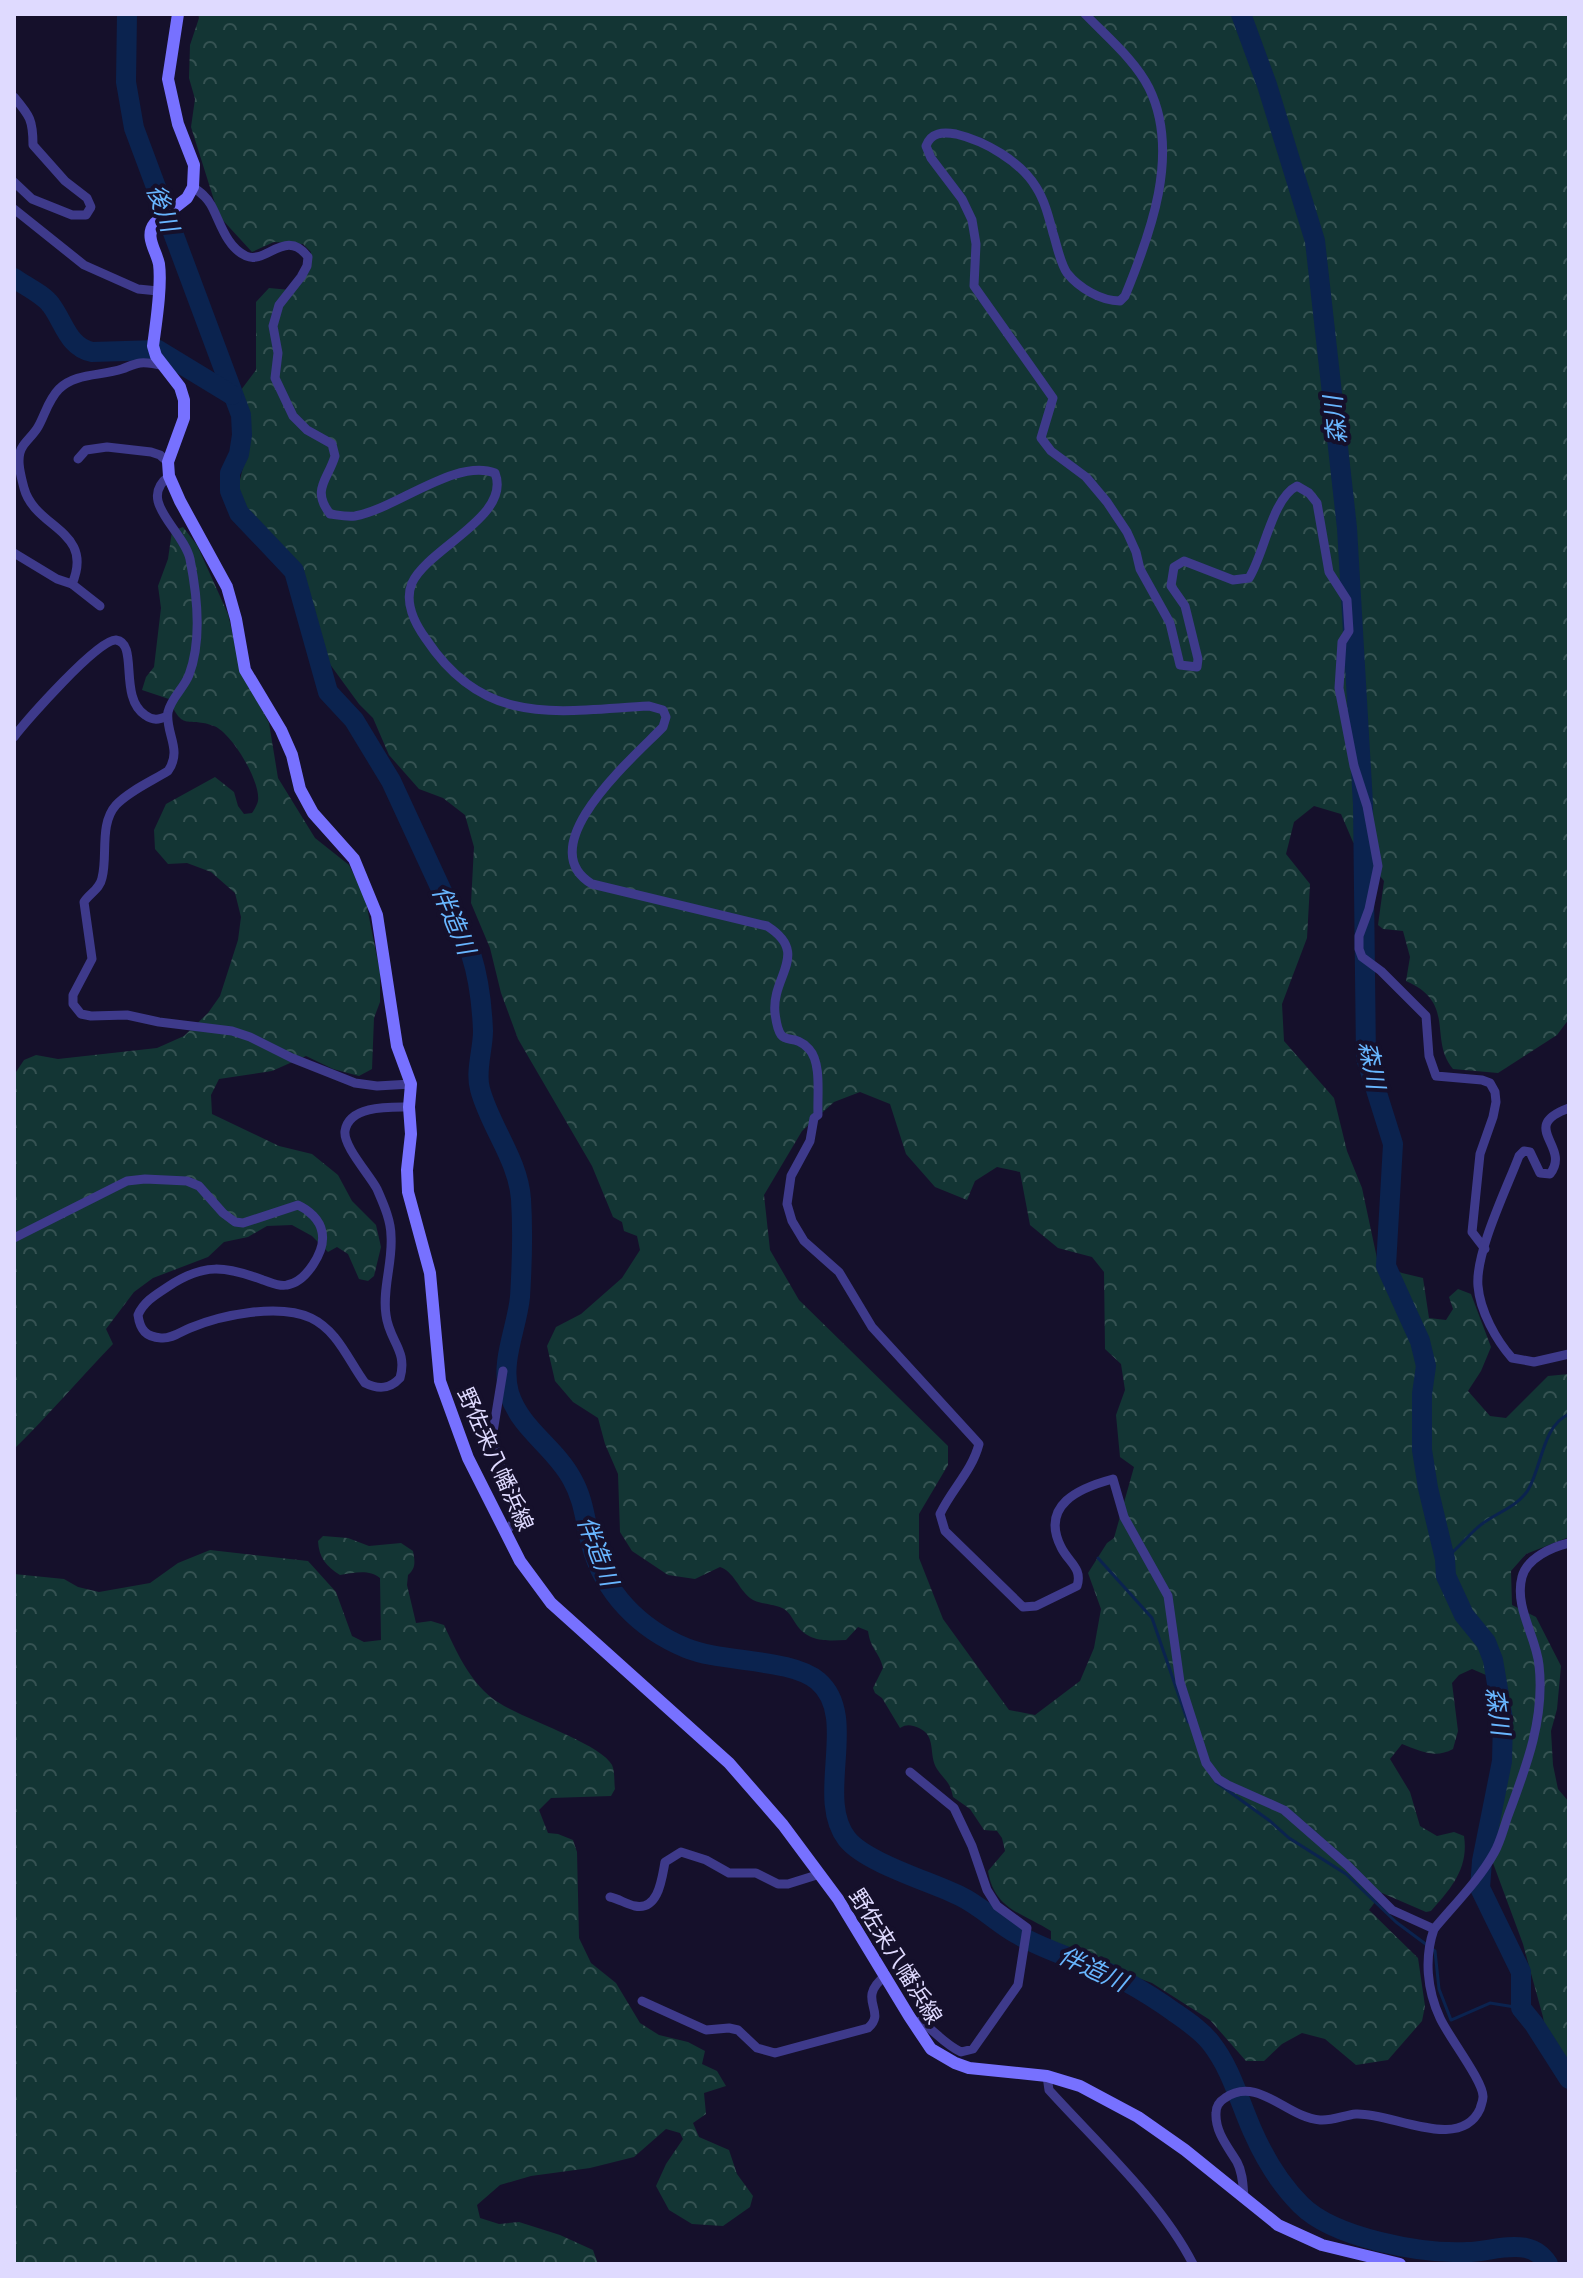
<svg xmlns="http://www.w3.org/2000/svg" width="1583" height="2278" font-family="'PT Sans','Noto Sans JP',sans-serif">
  <defs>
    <pattern id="forest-crowns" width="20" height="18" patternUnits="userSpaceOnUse" patternTransform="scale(2)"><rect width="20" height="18" fill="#133534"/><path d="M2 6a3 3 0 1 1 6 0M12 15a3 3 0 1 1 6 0" fill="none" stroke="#355252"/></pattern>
  </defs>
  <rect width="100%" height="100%" fill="#15102b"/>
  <g fill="url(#forest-crowns)" fill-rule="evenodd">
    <path d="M 198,14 L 1569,14 L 1569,1019 L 1557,1035 L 1498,1073 L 1453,1069 C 1428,1039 1457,1003 1406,981 L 1410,957 L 1403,931 L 1383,929 L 1378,925 L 1384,881 L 1353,842 L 1341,814 L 1314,806 L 1294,822 L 1286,854 L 1310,884 L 1307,938 L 1282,1004 L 1284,1041 L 1334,1098 L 1347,1151 L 1362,1188 L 1378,1263 L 1402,1273 L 1423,1278 L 1429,1318 L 1446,1320 L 1453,1309 L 1449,1297 L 1458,1289 L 1471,1294 L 1491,1347 L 1481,1371 L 1468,1391 L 1490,1416 L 1506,1418 L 1548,1376 L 1569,1374 L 1569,1537 L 1526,1554 L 1511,1571 L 1512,1605 L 1536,1617 L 1561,1666 L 1557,1709 L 1551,1731 L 1553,1765 L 1558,1789 L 1569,1802 L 1569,2087 L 1549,2055 L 1543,2017 L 1523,1944 L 1493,1863 L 1480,1847 L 1489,1794 L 1503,1773 L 1509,1740 L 1505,1694 L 1486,1675 L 1472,1669 L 1459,1675 L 1452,1683 L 1458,1731 L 1453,1749 C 1435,1759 1420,1751 1402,1744 L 1390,1759 L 1410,1792 L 1420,1826 L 1437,1836 L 1454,1832 L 1464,1836 C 1469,1868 1451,1889 1431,1911 L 1426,1912 L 1382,1893 L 1369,1910 L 1418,1958 L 1425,2006 L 1422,2021 L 1388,2060 L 1356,2065 L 1325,2039 L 1302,2033 L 1282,2044 L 1264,2061 L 1246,2061 L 1210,2020 L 1152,1983 L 1083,1958 L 1051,1942 L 1051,1931 C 1022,1913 994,1909 988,1871 L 1005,1851 L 1002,1838 L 997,1831 L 984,1830 L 970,1809 L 953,1797 C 950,1781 945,1781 937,1769 C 928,1755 937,1736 919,1728 C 911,1725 907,1724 900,1728 L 882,1698 L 875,1693 L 873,1688 L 883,1668 C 879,1651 871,1651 868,1631 L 858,1627 L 846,1640 C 826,1641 808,1642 796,1624 C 792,1618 790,1613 784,1609 C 774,1603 759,1605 750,1598 C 738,1588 734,1572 720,1567 L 695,1579 L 668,1575 L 632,1551 L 620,1532 L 618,1474 L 605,1444 L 598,1418 L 573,1402 L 555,1381 L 547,1346 L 556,1327 L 581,1314 L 622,1278 L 640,1250 L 637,1236 L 624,1231 L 622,1222 L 613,1217 L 592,1166 L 518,1039 L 501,993 L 490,948 L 471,903 L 474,847 L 465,815 L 443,798 L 419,789 L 389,755 L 373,718 L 359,704 L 305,630 L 294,586 L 274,546 L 253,523 L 240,501 L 239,484 L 249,442 L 245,418 L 238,394 L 256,370 L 256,302 L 269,288 L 290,290 L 308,270 L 311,252 L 303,244 L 274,242 L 252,252 L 219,216 L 191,127 L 195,99 L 189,78 L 190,45 L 199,18 ZM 860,1092 L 890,1104 L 906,1154 L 935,1187 L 967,1200 L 975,1181 L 997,1167 L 1020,1172 L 1030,1225 L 1058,1248 L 1092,1257 L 1104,1272 L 1105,1349 L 1121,1364 L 1125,1390 L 1116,1415 L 1120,1457 L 1134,1467 L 1114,1538 L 1107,1543 L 1088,1573 L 1101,1609 L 1094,1648 L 1080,1681 L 1035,1715 L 1009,1710 L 943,1619 L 919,1558 L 919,1514 L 948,1465 L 948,1446 L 799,1300 L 770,1250 L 764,1195 L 802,1131 L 834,1102 Z"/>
    <path d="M 183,527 L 197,545 L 228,614 L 241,671 L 269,723 L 278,778 L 315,838 L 349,865 L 365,897 L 380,972 L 380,1002 L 374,1018 L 372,1069 L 359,1076 L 333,1069 L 306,1056 L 272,1071 L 219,1079 L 211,1095 L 212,1114 L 279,1146 L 312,1154 L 338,1175 L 352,1201 L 376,1225 L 381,1247 L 374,1276 L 368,1281 L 359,1279 L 348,1254 L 337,1247 L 328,1252 L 312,1236 L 292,1225 L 267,1226 L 248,1237 L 224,1242 L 208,1257 L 153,1278 L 134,1292 L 106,1329 L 113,1344 C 79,1379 49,1415 14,1449 L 14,1075 L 24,1060 L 36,1055 L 58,1059 L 157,1048 L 184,1036 L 208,1013 L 220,996 L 238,940 L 241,917 L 235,893 L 211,872 L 187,863 L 168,864 L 155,849 L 154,830 L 166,804 L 215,777 L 234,792 L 238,806 L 244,814 L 252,813 C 254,810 257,805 258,801 C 261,782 232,733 214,726 C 188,716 183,733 169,699 L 142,690 L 146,677 L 154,667 L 161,608 L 158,586 L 168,559 L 172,531 Z"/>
    <path d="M 323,1536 L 348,1538 L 369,1546 L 401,1543 L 413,1551 C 415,1562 416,1568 408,1575 L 407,1585 L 416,1623 L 431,1621 L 444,1625 C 456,1651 469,1680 492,1698 C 515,1717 600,1742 612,1765 C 615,1771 614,1783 615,1789 L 611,1796 L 551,1798 L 539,1810 L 548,1833 L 558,1834 L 573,1840 L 577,1852 L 579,1938 L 591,1963 L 616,1983 L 640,2023 L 659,2035 L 688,2042 L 705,2051 L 702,2064 L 717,2071 L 726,2086 L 704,2093 L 706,2114 L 693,2123 L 699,2137 L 729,2150 L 737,2174 L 753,2196 L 750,2207 L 723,2226 L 692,2224 L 669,2210 L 656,2186 L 666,2164 L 683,2139 L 680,2133 L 666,2129 L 634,2157 L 590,2168 L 531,2176 L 500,2185 L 477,2205 L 480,2218 L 499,2224 L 519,2222 L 560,2235 L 593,2250 L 598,2264 L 14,2264 L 14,1574 L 64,1579 L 78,1587 L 99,1592 L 150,1583 L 178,1563 L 210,1550 L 308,1561 L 336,1592 L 352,1636 L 364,1642 L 381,1640 L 380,1578 C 369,1569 354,1573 340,1575 C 326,1566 319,1558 318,1541 Z"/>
  </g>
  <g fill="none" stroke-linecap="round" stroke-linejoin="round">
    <g stroke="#0b234f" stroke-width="3">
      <path d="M 1098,1558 L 1152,1618 L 1188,1722"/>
      <path d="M 1445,1559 C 1457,1549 1466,1538 1477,1528 C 1492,1514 1517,1508 1528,1490 C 1542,1467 1542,1426 1569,1414"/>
      <path d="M 1216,1782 L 1270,1821 L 1289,1838 L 1346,1874 L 1396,1922 L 1435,1951 L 1439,1989 L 1451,2020 L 1490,2003 L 1521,2008"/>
    </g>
    <g stroke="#0b234f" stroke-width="20">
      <path d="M 127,14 L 126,82 L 134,128 L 241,415 L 242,435 L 239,454 L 230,473 L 230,491 L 239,513 L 294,571 L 328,692 L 354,720 L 391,781 L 471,954 C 479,979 482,1005 483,1031 C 483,1050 475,1071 480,1089 C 490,1127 518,1159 521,1199 C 523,1230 522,1265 520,1297 C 517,1328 500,1361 509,1393 C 520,1429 555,1447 572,1479 C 584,1500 585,1521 591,1544 C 604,1593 640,1629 686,1648 C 722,1663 791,1658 818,1681 C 860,1717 814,1797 847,1839 C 866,1863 932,1882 960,1896 C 981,1906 997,1923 1017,1934 C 1051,1954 1090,1962 1125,1981 C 1141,1990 1159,2001 1174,2012 C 1187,2021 1202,2031 1211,2043 C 1232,2070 1239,2101 1253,2132 C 1264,2157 1281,2185 1301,2205 C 1334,2238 1421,2254 1467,2252 C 1485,2252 1507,2244 1526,2248 C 1535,2250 1543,2256 1548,2264"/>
      <path d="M 1241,14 L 1267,85 L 1315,241 L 1347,528 L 1363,804 L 1366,1058 L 1393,1144 L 1386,1266 L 1420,1341 L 1426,1366 L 1422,1394 L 1422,1450 L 1428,1488 L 1445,1559 L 1446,1576 L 1464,1615 L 1486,1642 L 1493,1660 L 1503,1719 L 1502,1761 L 1482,1861 L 1480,1888 L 1521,1972 L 1521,2008 L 1534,2024 L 1569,2079"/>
      <path d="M 14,278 C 25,286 43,294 51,305 C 64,322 68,347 92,352 L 158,350 L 232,395"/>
    </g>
    <g stroke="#3e3a8b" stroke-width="9">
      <path d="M 1085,14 C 1107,37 1135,60 1149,88 C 1181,153 1150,235 1125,296 L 1120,301 C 1101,301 1079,288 1067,273 C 1060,263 1057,245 1053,233 C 1049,218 1045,201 1036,187 C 1020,161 985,141 956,134 C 943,132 931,132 926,146 L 931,158 L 962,199 L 972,220 L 976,244 L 974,286 L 1053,398 L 1041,438 L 1051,451 L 1086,477 L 1107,502 L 1127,532 L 1136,552 L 1140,569 L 1170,623 L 1180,665 L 1197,667 L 1198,659 L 1185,606 L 1171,586 L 1174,567 L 1184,561 L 1233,580 L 1249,578 C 1264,555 1272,498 1297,486 L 1309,493 L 1317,503 L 1329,572 L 1347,600 L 1349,631 L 1342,642 L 1339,688 L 1354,766 L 1367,806 L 1378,866 L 1369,909 L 1359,936 L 1359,949 L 1362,957 L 1381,971 L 1426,1016 L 1429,1056 L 1436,1076 L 1482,1080 L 1490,1083 L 1495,1092 L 1496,1102 L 1493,1117 L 1480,1154 L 1472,1232 L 1485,1249"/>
      <path d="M 14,97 C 30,116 33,120 33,145 L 65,181 L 87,198 L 91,207 L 86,215 L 72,215 L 32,199 L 14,182"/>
      <path d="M 193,187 C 200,192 207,197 211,205 C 220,221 226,247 246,256 C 266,265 286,227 308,257 L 307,266 L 301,277 L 279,305 L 273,326 L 278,353 L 275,378 L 293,416 L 307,430 L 332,444 L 335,456 C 328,480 311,489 330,514 C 338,515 346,517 355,516 C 396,509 455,458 495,473 C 512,516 428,548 412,583 C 404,602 415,624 426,639 C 485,728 557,711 649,706 L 663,710 L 666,717 L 663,727 C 634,757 529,846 592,884 L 767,926 C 811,954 771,976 775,1013 C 780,1053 790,1029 809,1049 C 822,1063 817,1096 818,1115 L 814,1118 L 810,1141 L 791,1176 L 787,1204 L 792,1221 L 804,1241 L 839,1272 L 872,1327 L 979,1444 C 972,1471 952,1489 940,1514 L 945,1531 L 1023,1607 L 1036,1606 L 1077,1586 C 1083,1568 1068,1562 1061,1547 C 1040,1505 1079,1488 1113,1479 L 1124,1517 L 1168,1596 L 1180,1682 L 1206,1763 L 1218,1779 L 1228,1785 L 1284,1810 L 1347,1865 L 1392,1910 L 1434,1929"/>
      <path d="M 14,209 L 84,265 L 138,289 L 158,291"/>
      <path d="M 78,459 L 86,450 L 107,447 L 151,452 L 160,455 L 168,462"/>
      <path d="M 169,476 C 136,501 183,529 190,559 C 197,594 202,641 189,675 C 184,688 171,698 168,712 C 165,733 183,750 168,771 C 152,781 129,791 116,805 C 99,824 108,856 102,878 C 100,889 90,893 84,902 L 92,959 L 73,995 L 73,1004 L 81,1014 L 91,1016 L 127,1015 L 159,1022 L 232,1031 L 250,1037 L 292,1058 L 355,1083 L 377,1086 L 411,1084"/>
      <path d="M 14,553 L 57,579 L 72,584 C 95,530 35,529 24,488 C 21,476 15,457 23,446 C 27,440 34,434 38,427 C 45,415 48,400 59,389 C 75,373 101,376 122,369 C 128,367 133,364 140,363 C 148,362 156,364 164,366"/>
      <path d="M 72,584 L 100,606"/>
      <path d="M 14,737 C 26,721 99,638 116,640 C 139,643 118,697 145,715 C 153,721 159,720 167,716"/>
      <path d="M 1569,1108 C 1517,1127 1572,1146 1550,1174 L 1540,1173 L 1530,1152 L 1524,1151 L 1519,1156 C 1507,1188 1475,1253 1478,1286 C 1480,1311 1496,1340 1512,1358 L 1534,1362 L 1569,1354"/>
      <path d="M 14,1238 L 127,1181 L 145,1179 L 187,1181 L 199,1186 L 223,1213 L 235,1222 L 243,1223 L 298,1205 C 309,1210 320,1220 322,1232 C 326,1251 306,1282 287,1285 C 279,1287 270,1282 263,1280 C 225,1266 204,1263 169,1286 C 157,1294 144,1301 138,1315 C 140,1330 146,1337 161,1338 C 172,1339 180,1332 190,1328 C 221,1315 279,1303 311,1318 C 338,1331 348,1360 365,1383 C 379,1390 390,1389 400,1378 C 408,1350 389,1341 386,1315 C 382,1289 393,1262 391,1236 C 391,1220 383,1203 377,1189 C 369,1174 343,1146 345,1131 C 349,1105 390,1107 409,1107"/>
      <path d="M 503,1371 L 492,1438 L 515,1511 L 513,1523 L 505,1533"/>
      <path d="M 910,1772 L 954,1808 L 972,1846 L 987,1890 L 997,1906 L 1027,1928 L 1018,1985 L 973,2049 L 961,2052 C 944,2044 935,2031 920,2021 L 914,2024"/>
      <path d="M 610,1897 C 619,1899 626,1904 635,1906 C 659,1911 662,1877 665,1862 L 681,1852 L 706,1860 L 729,1873 L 756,1873 L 778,1884 L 788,1884 L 820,1874"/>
      <path d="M 642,2001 L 706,2030 L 729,2028 L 738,2030 L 757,2048 L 775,2053 L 868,2028 C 888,2011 855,2000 885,1976"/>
      <path d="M 1047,2076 L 1049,2090 C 1097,2143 1161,2201 1193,2264"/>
      <path d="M 1244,2198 C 1243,2186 1243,2173 1237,2162 C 1228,2147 1215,2132 1216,2113 C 1216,2106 1220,2101 1225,2098 C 1258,2075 1287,2118 1320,2120 C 1333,2121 1344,2115 1356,2114 C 1391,2112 1460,2153 1480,2109 C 1481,2105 1483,2101 1483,2097 C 1484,2082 1448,2036 1440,2018 C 1427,1990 1424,1958 1434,1929 C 1454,1905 1479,1880 1494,1853 C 1501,1841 1504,1826 1509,1813 C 1527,1765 1545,1717 1539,1665 C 1536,1636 1514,1607 1522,1577 C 1527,1558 1552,1547 1569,1543"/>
    </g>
    <path stroke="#7771ff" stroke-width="12" d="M 178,14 L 168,79 L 178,124 L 194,165 L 193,187 L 187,198 L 155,223 C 144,236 156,250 159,264 C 162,286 156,323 153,346 L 156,356 L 180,387 L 184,400 L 184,418 L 168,462 L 169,476 L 180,501 L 227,587 L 236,619 L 245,670 L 281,730 L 292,755 L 300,789 L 313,813 L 354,859 L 377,915 L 397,1046 L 411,1084 L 409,1107 L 411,1134 L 407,1170 L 408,1192 L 430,1273 L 440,1381 L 468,1458 L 520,1561 L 551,1603 L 729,1763 L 783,1825 L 838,1899 L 909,2016 L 931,2049 L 955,2063 L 969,2068 L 1047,2076 L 1080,2086 L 1138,2117 L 1185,2150 L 1278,2225 L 1322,2245 L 1400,2264"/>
  </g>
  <g text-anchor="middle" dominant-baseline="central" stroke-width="8" stroke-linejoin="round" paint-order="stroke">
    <g font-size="22" fill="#dfdaff" stroke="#15102b">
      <text transform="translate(496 1459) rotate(66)">野佐来八幡浜線</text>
      <text transform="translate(896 1956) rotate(58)">野佐来八幡浜線</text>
    </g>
    <g font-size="24" font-style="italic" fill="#68b6ff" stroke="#15102b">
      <text transform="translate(163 208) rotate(70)">後川</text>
      <text transform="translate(1335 420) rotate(-96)">森川</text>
      <text transform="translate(454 920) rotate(67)">伴造川</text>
      <text transform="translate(1372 1065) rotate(79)">森川</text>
      <text transform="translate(598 1551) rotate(69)">伴造川</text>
      <text transform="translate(1498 1711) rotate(82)">森川</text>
      <text transform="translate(1093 1969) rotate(25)">伴造川</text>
    </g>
  </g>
  <rect width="1583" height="2278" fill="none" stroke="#dfdaff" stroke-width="32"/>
</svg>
